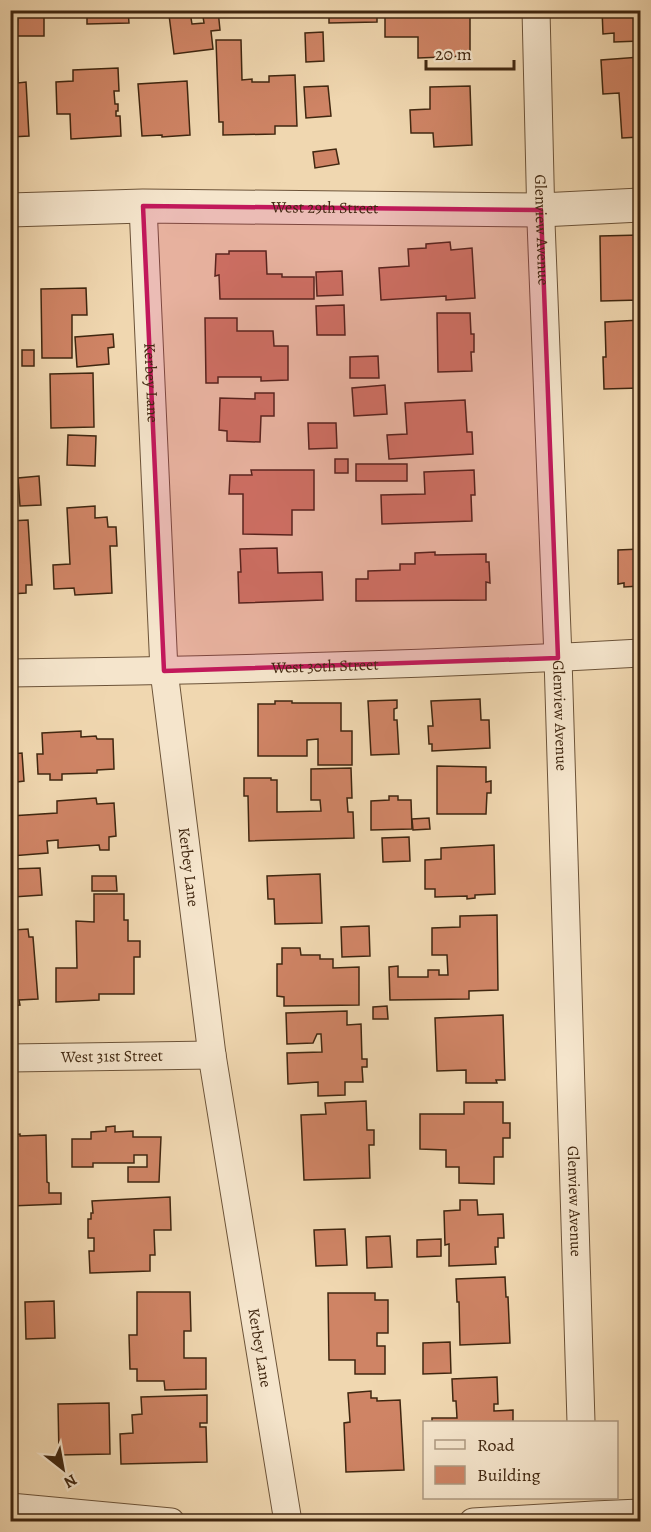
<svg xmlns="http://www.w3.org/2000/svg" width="651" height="1532" font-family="Alegreya,serif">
  <rect width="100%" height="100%" fill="#f0d7b0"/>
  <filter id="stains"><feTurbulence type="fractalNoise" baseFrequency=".00333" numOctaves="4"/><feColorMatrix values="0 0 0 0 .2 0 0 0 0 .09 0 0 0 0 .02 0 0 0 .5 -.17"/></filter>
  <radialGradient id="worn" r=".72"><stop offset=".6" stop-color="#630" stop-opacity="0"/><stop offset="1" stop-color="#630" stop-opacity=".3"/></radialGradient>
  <g fill="#cf8465" stroke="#402710" stroke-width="1.5">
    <path d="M 18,10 L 44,10 L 44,36 L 17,36 Z"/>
    <path d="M 87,10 L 128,10 L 129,23 L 87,24 Z"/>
    <path d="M 202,10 L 218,10 L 220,30 L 211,31 L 213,49 L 174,54 L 169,15 L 190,12 L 192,24 L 204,23 Z"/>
    <path d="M 329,10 L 448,10 L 448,16 L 470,16 L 470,56 L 418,58 L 418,37 L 385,37 L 385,12 L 377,12 L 377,22 L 329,23 Z"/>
    <path d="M 602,10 L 640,10 L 640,41 L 614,42 L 614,33 L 603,34 Z"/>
    <path d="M 323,32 L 324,61 L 306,62 L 305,33 Z"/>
    <path d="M 216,40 L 241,40 L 242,80 L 252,79 L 252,82 L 269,82 L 269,76 L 295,75 L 297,126 L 275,126 L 275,134 L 223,135 L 223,122 L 219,122 Z"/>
    <path d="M 17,57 L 18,83 L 26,82 L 29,136 L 10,137 L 10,58 Z"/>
    <path d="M 640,57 L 640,137 L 622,138 L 619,93 L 603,94 L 601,60 Z"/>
    <path d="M 118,68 L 119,91 L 114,91 L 115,104 L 118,104 L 118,111 L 116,111 L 116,116 L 120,116 L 121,136 L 71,139 L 70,114 L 57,114 L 56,82 L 73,81 L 73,70 Z"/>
    <path d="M 187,81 L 190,135 L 162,137 L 162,135 L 142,136 L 138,84 Z"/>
    <path d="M 328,86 L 331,116 L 306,118 L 304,87 Z"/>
    <path d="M 470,86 L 472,145 L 434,147 L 433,133 L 411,133 L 410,110 L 430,109 L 430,87 Z"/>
    <path d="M 336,149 L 339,164 L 315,168 L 313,152 Z"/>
    <path d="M 640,235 L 640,300 L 601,301 L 600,236 Z"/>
    <path d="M 450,242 L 451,250 L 472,248 L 475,298 L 446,300 L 446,296 L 381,300 L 379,268 L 409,266 L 408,249 L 426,248 L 426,244 Z"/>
    <path d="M 229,251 L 266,251 L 267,274 L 282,274 L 282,277 L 314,277 L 314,299 L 220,299 L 219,275 L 215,276 L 216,254 L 229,254 Z"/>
    <path d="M 342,271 L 343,295 L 317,296 L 316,272 Z"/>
    <path d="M 86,288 L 87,315 L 72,315 L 72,358 L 42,358 L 41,289 Z"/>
    <path d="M 344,305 L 345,335 L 317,335 L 316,306 Z"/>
    <path d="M 437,313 L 470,313 L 471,334 L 474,334 L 474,352 L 471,352 L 472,371 L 438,372 Z"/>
    <path d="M 205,318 L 237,318 L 237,331 L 273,331 L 274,346 L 288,346 L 288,380 L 261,381 L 261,377 L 218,377 L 218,383 L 206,383 Z"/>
    <path d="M 640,320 L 640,388 L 604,389 L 603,357 L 606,357 L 605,322 Z"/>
    <path d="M 113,334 L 114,347 L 108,348 L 109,364 L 77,367 L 75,337 Z"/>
    <rect x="22" y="350" width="12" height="16"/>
    <path d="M 378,356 L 379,378 L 350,378 L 350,357 Z"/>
    <path d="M 93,373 L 94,427 L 51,428 L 50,374 Z"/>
    <path d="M 10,383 L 15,383 L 16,429 L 10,430 Z"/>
    <path d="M 385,385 L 387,414 L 354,416 L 352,388 Z"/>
    <path d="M 255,393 L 274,393 L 274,416 L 261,416 L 260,442 L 227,441 L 227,431 L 219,430 L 220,398 L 255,399 Z"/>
    <path d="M 465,400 L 467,432 L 472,432 L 473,454 L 389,459 L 387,435 L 407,434 L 405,403 Z"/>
    <path d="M 308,423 L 336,423 L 337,448 L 309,449 Z"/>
    <path d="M 68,435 L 96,436 L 95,466 L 67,465 Z"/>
    <rect x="335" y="459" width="13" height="14"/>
    <rect x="356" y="464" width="51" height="17"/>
    <path d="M 251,470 L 314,470 L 314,510 L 292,510 L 292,535 L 243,534 L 243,494 L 229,494 L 230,475 L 252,475 Z"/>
    <path d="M 474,470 L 475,495 L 471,495 L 472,521 L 382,524 L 381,495 L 425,494 L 424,472 Z"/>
    <path d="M 39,476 L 41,505 L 20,506 L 18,478 Z"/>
    <path d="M 95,506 L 95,518 L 107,517 L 108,527 L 116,527 L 117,546 L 110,546 L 112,593 L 75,595 L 74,588 L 54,589 L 53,565 L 70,564 L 67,508 Z"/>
    <path d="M 28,520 L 32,585 L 26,585 L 26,593 L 10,594 L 10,521 Z"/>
    <path d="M 277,548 L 278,573 L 322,572 L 323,600 L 239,603 L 238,572 L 241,572 L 240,549 Z"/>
    <path d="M 640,549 L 640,586 L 624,587 L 624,583 L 618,584 L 618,550 Z"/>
    <path d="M 435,552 L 435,555 L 486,554 L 486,562 L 489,562 L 490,583 L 486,582 L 486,600 L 356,601 L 356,579 L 368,579 L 368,571 L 400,570 L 400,564 L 415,564 L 415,553 Z"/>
    <path d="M 634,698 L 640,698 L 640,739 L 635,739 Z"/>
    <path d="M 480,699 L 481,720 L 489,720 L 490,748 L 432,751 L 432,744 L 429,744 L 428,726 L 433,726 L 431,701 Z"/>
    <path d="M 397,700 L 397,708 L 394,709 L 394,720 L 397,720 L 399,754 L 371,755 L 368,701 Z"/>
    <path d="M 275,701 L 292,701 L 292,703 L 341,703 L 341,731 L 352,731 L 352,765 L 318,765 L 318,739 L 307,740 L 307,756 L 258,756 L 258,704 L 275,704 Z"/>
    <path d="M 81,731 L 81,737 L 96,736 L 97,739 L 113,739 L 114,769 L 97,770 L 97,773 L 62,774 L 62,780 L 50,780 L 50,774 L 38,774 L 37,754 L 43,754 L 42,733 Z"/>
    <path d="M 22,753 L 24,781 L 10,783 L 10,754 Z"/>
    <path d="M 437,766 L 486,767 L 486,782 L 491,781 L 491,793 L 487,793 L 486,814 L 437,814 Z"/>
    <path d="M 351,768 L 352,798 L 347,798 L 348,812 L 353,812 L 354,838 L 249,841 L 248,796 L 244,796 L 244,778 L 271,778 L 271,780 L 277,780 L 277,812 L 321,811 L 320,800 L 311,800 L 311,769 Z"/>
    <path d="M 389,796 L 398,796 L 398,800 L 411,800 L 412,829 L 371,830 L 371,801 L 389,800 Z"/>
    <path d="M 96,798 L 97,804 L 114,803 L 116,836 L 109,837 L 109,850 L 100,850 L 99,845 L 58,848 L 58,840 L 47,841 L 48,853 L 11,856 L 10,816 L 57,813 L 57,801 Z"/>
    <path d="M 429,818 L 430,829 L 413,830 L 412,819 Z"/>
    <path d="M 409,837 L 410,861 L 383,862 L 382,838 Z"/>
    <path d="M 494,845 L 495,894 L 475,895 L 475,898 L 467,899 L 467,896 L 435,897 L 435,889 L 425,889 L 425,860 L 441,859 L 441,848 Z"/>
    <path d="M 40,868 L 42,895 L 13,897 L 12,869 Z"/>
    <path d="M 320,874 L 322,923 L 275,924 L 274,899 L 268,899 L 267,876 Z"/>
    <path d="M 92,876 L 116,876 L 117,891 L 92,891 Z"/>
    <path d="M 94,894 L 124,894 L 124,920 L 128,920 L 128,941 L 140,941 L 140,957 L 134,957 L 134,994 L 99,994 L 99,1000 L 56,1002 L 56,968 L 77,968 L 76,921 L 94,922 Z"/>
    <path d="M 497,915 L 498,990 L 469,991 L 469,999 L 390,1000 L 389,967 L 398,966 L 398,977 L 428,977 L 428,970 L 439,970 L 439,975 L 448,975 L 447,955 L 432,955 L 432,928 L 460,927 L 460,916 Z"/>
    <path d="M 10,925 L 14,925 L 14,930 L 28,929 L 29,937 L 33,937 L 38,999 L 19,1000 L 20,1005 L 10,1006 Z"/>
    <path d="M 369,926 L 370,956 L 342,957 L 341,927 Z"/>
    <path d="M 282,948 L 300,948 L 301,955 L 320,955 L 320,959 L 333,959 L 333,968 L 359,967 L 359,1005 L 284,1006 L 284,997 L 277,996 L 277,964 L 282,964 Z"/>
    <path d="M 387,1006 L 388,1019 L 373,1019 L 373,1007 Z"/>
    <path d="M 347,1011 L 347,1025 L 361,1024 L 362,1059 L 367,1059 L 367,1067 L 362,1067 L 363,1082 L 345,1082 L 345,1095 L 318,1096 L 318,1082 L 288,1084 L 287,1053 L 322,1052 L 321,1034 L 317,1034 L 313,1043 L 287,1044 L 286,1013 Z"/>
    <path d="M 503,1015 L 505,1080 L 496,1080 L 497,1083 L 466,1083 L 466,1070 L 437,1071 L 435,1018 Z"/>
    <path d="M 366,1101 L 367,1130 L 374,1130 L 374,1145 L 369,1145 L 370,1178 L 304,1180 L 301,1115 L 326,1114 L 325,1103 Z"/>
    <path d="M 464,1102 L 503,1102 L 503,1123 L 510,1123 L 510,1138 L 503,1138 L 503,1157 L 494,1157 L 494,1184 L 459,1183 L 459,1167 L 446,1167 L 446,1150 L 420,1149 L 420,1114 L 464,1114 Z"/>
    <path d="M 115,1126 L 115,1132 L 133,1131 L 133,1137 L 161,1137 L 159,1182 L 128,1182 L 128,1167 L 147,1167 L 147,1155 L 134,1155 L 134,1163 L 93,1163 L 93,1167 L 72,1167 L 72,1139 L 91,1139 L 91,1132 L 106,1131 L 106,1127 Z"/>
    <path d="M 20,1134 L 20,1136 L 46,1135 L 47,1182 L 49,1183 L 49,1193 L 61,1193 L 61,1204 L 10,1206 L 10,1135 Z"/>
    <path d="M 170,1197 L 171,1230 L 154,1230 L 155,1255 L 150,1255 L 150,1271 L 90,1273 L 89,1251 L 94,1251 L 94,1238 L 88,1238 L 88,1219 L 91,1219 L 91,1213 L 93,1213 L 92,1201 Z"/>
    <path d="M 460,1200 L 477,1200 L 478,1215 L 503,1214 L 504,1238 L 498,1238 L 498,1247 L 495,1247 L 496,1264 L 449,1266 L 449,1244 L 445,1245 L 444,1211 L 460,1210 Z"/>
    <path d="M 345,1229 L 347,1265 L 316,1266 L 314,1230 Z"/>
    <path d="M 390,1236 L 392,1267 L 367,1268 L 366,1237 Z"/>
    <path d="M 441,1239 L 441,1256 L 417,1257 L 417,1240 Z"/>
    <path d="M 505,1277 L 506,1297 L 508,1297 L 510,1343 L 460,1345 L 459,1302 L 457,1302 L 456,1279 Z"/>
    <path d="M 137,1292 L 190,1292 L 191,1331 L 184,1331 L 184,1358 L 206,1358 L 206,1389 L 165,1390 L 164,1381 L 137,1381 L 137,1369 L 130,1369 L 129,1335 L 137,1335 Z"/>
    <path d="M 328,1293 L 375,1293 L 375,1300 L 388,1300 L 388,1333 L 377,1333 L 377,1346 L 385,1346 L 385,1374 L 355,1374 L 355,1360 L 329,1360 Z"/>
    <path d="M 54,1301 L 55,1338 L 26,1339 L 25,1302 Z"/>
    <path d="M 10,1311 L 13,1311 L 15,1339 L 10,1339 Z"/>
    <path d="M 450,1342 L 451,1373 L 423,1374 L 423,1343 Z"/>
    <path d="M 497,1377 L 498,1404 L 494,1404 L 494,1411 L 513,1410 L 513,1422 L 432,1422 L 432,1418 L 457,1418 L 456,1401 L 453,1401 L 452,1379 Z"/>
    <path d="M 371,1391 L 371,1398 L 377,1398 L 377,1401 L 400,1400 L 404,1470 L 346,1472 L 344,1423 L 350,1422 L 348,1393 Z"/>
    <path d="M 207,1395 L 207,1423 L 200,1423 L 200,1427 L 206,1427 L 207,1462 L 121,1464 L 120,1434 L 133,1433 L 132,1415 L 142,1414 L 141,1397 Z"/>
    <path d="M 109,1403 L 110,1454 L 59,1455 L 58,1404 Z"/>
  </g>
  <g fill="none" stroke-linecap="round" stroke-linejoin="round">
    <defs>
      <g id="minor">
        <path id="s1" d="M 536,10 L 541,222 L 558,658 L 581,1422"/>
        <path id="s2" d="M 143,206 L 164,671 L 212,1055 L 288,1522"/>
        <path id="s3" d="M 10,673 C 220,670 431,665 640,653"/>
        <path id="s4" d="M 10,1058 L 212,1055"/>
        <path d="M 10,1507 L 171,1522"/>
        <path d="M 473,1522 L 594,1515 L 640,1513"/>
      </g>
      <g id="tertiary">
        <path id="s5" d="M 10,210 L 143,206 L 541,210 L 640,205"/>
      </g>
    </defs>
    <use href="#minor" stroke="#6c5338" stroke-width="29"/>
    <use href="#tertiary" stroke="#6c5338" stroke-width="35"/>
    <use href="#minor" stroke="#f5e5cc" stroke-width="27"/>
    <use href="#tertiary" stroke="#f5e5cc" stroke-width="33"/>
  </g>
  <path fill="#c2185b" fill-opacity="0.2" stroke="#c2185b" stroke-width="4.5" stroke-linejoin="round" d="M 143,206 L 541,210 L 558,658 L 164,671 Z"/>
  <g text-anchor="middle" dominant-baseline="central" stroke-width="5" stroke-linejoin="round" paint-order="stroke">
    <g font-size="16" fill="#402710" stroke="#f5e5cc">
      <text stroke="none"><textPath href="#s5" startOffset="315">West 29th Street</textPath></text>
      <text stroke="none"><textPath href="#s1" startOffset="220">Glenview Avenue</textPath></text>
      <text stroke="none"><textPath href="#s2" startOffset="177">Kerbey Lane</textPath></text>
      <text stroke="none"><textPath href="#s3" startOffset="315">West 30th Street</textPath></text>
      <text stroke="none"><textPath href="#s1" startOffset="706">Glenview Avenue</textPath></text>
      <text stroke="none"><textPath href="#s2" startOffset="663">Kerbey Lane</textPath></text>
      <text stroke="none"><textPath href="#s4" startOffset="102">West 31st Street</textPath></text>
      <text stroke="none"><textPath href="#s1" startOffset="1192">Glenview Avenue</textPath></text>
      <text stroke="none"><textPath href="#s2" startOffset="1149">Kerbey Lane</textPath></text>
    </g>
  </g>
  <rect width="651" height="1532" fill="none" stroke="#f0d7b0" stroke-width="36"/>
  <rect x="12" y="12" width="627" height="1508" fill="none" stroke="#402710" stroke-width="3"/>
  <rect x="18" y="18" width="615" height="1496" fill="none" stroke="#402710" stroke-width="1.5"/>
  <rect x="423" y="1421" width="195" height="78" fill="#f5e5cc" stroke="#ad9981" stroke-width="1.5"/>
  <rect x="435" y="1440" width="30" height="9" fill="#f5e5cc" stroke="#ad9981" stroke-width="1.5"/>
  <text x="477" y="1451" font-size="18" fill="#402710">Road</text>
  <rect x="435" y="1466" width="30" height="18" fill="#cf8465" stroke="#ad9981" stroke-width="1.5"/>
  <text x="477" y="1481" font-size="18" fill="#402710">Building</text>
  <g transform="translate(63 1469) rotate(149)" stroke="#f5e5cc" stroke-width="4.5" paint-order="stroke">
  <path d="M0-4.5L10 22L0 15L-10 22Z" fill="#402710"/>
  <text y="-9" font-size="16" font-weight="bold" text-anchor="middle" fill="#402710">N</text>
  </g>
  <path d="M426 60v9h88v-9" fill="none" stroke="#402710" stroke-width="3"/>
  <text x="435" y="60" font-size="18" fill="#402710" stroke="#f5e5cc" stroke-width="4.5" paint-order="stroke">20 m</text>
  <rect width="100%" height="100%" filter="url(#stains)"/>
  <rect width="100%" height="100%" fill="url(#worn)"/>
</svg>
